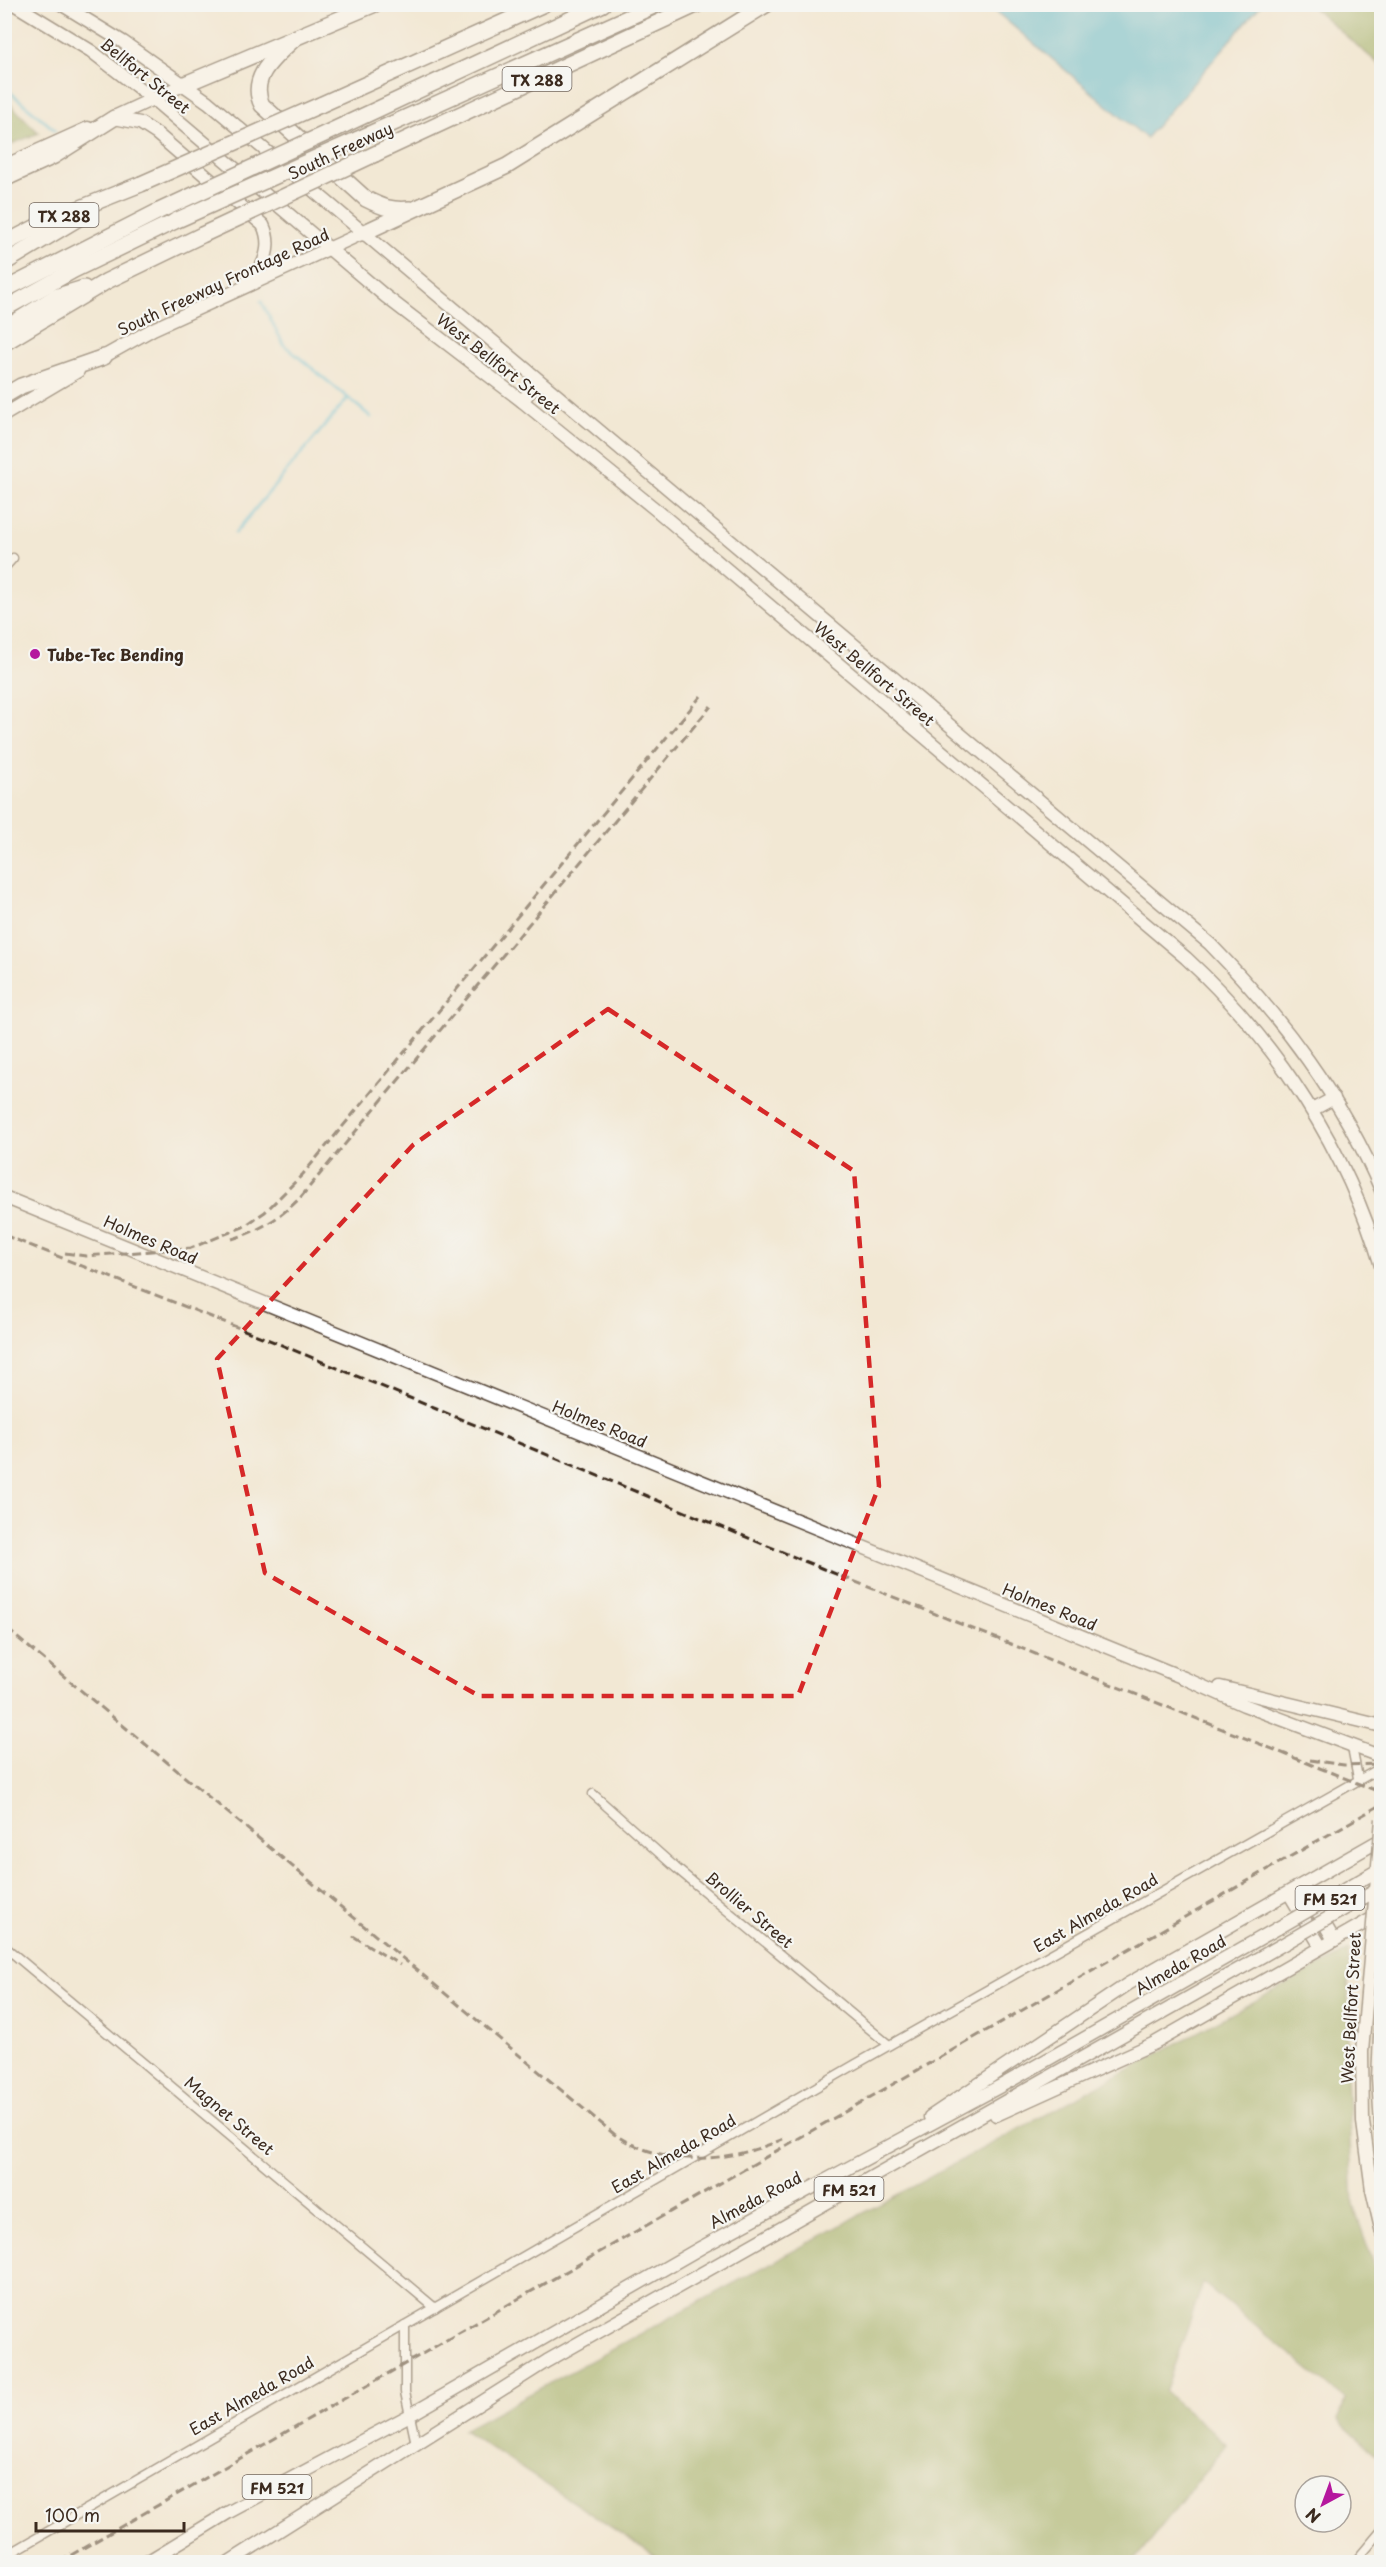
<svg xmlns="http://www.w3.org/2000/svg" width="1386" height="2567" font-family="'Playpen Sans',sans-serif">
  <rect width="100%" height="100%" fill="#f6f6f2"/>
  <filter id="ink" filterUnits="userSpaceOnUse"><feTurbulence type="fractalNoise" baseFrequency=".0167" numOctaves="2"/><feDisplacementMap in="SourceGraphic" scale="12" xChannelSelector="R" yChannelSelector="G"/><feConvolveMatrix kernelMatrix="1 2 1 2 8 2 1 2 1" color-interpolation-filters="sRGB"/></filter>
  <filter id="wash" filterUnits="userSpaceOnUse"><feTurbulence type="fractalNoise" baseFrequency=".008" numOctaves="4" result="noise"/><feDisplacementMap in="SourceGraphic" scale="24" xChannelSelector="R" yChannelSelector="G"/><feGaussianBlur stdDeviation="1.35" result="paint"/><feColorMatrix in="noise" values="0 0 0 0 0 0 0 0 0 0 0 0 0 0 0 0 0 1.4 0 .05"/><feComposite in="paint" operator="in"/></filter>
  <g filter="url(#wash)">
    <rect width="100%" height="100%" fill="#f2e8d4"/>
    <g fill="#90a759" stroke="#66683c" stroke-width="1.5">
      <path d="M 1310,5 L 1381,5 L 1381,66 Z"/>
      <path d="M 5,99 L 39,133 L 5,147 Z"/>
      <path d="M 1349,1950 L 1347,2073 L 1353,2205 L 1381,2285 L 1381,2459 L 1339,2421 L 1345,2399 L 1203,2283 L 1165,2392 L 1227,2444 L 1133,2562 L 664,2562 L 463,2430 Z"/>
    </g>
    <path fill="#59bcd7" stroke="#4a737a" stroke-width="1.5" d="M 988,5 L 1261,5 L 1146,138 Z"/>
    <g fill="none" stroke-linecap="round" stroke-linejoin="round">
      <g stroke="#59bcd7" stroke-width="3">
        <path d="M 4,87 L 55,130"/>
        <path d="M 261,301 L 284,345 L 371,417"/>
        <path d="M 235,533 L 348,398"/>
      </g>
    </g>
  </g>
  <g filter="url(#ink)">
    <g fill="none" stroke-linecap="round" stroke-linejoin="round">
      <defs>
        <g id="street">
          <path d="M 4,568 L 13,558"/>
          <path d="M 1352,1747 L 1358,1778"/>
          <path d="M 593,1794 L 676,1868 L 889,2045"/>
          <path d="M 4,1946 L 435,2308"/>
          <path d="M 405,2325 L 405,2392 L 416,2444"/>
          <path d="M 4,2557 L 856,2064 L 1382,1767"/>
          <path d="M 1355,2562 L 1382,2530"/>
        </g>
        <g id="secondary">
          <path d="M 14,4 L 91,51 L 153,99 L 385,296 L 522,401 L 660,513 L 1186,958 C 1278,1043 1347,1149 1382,1269"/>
          <path d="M 61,4 L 123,42 L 208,102 L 1210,944 C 1282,1018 1342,1097 1382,1192"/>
          <path d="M 112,118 L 185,84"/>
          <path d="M 114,118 L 140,123 L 157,134 L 263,225 C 273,246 265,270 246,283"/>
          <path d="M 4,166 L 88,128"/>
          <path d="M 96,361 L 153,329 L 363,233"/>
          <path d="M 522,401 L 539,381"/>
          <path d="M 4,415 L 78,371"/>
          <path d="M 911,725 L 928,707"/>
          <path d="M 1312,1110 L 1334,1098"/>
          <path d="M 4,1197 L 1184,1678 L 1244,1705 L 1382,1757"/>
          <path d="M 1220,1687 L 1382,1726"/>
          <path d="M 1382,1995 L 1378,2078 L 1382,2141"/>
          <path d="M 1372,2190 L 1382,2233"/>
        </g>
        <g id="primary">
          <path d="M 1302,1885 L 1334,1940"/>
          <path d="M 1289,1893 L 1321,1947"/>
          <path d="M 996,2115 L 1155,2043 L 1382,1913"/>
          <path d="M 930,2117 L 1128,1984 L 1382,1839"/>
          <path d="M 147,2562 L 229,2512 L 410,2415 L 702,2247 L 1008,2082 L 1278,1928"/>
          <path d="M 229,2562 L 547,2361 L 1287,1942"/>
        </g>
        <g id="highway">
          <path d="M 294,39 C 276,56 248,77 262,105 L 366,199 C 382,207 392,211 410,209"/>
          <path d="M 185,84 L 375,4"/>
          <path d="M 320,105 L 544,4"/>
          <path d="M 344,125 L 603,4"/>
          <path d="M 356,140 L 658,4"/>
          <path d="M 375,154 L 698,4"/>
          <path d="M 4,179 L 54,156 L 114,118"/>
          <path d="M 363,233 L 507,166 L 767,4"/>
          <path d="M 4,244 L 48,221 L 141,184"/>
          <path d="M 4,263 L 87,213"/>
          <path d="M 4,290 L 159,211"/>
          <path d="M 4,309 L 74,270 L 175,221"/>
          <path d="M 4,329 L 55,297 L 84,288"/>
          <path d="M 4,343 L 107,281 L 202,235"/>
          <path d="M 4,396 L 21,386 L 104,357"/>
        </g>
      </defs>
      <use href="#street" stroke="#564639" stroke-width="11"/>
      <use href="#secondary" stroke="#564639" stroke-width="15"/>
      <use href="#primary" stroke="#564639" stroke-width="15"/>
      <use href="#highway" stroke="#564639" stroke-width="18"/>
      <use href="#street" stroke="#fff" stroke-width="8"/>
      <use href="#secondary" stroke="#fff" stroke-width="12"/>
      <use href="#primary" stroke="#fff" stroke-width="12"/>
      <use href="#highway" stroke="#fff" stroke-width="15"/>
      <g stroke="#3b2a1e" stroke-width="3" stroke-dasharray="9 4.5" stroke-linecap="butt">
        <path d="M 4,1235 L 267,1339 L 821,1568 L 1382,1793"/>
        <path d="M 232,1239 C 259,1231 280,1218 300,1198 L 711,706"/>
        <path d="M 65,1253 L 86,1256 L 191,1248 L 243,1227 L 265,1212 L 303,1174 L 701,696"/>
        <path d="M 7,1629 L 614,2134 C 665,2168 729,2163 783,2139"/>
        <path d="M 1310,1760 L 1344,1765 L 1382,1764"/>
        <path d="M 353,1936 L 400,1965"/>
        <path d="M 59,2562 L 1382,1804"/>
      </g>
      <defs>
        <path id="secondary-bridge" d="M 1372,2190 L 1363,2122 L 1362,2052 L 1382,1819"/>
        <g id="primary-bridge">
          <path d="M 1278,1928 L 1382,1868"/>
          <path d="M 1287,1942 L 1382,1887"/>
        </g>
        <g id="highway-bridge">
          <path d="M 141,184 L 320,105"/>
          <path d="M 159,211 L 344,125"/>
          <path d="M 175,221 L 356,140"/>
          <path d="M 202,235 L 375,154"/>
        </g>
      </defs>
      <use href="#secondary-bridge" stroke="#564639" stroke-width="15" stroke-linecap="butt"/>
      <use href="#primary-bridge" stroke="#564639" stroke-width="15" stroke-linecap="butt"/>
      <use href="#highway-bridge" stroke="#564639" stroke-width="18" stroke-linecap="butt"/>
      <use href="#secondary-bridge" stroke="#fff" stroke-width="12"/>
      <use href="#primary-bridge" stroke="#fff" stroke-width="12"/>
      <use href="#highway-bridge" stroke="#fff" stroke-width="15"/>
    </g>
  </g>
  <path d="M0 0H1386V2567H0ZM 608,1009 L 854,1171 L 879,1486 L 798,1696 L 479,1696 L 265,1573 L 217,1359 L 413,1145 Z" fill="#f2e8d4" fill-opacity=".55" fill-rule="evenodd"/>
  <path fill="none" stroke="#d62828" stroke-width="4.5" stroke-dasharray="12 8" stroke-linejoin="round" d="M 608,1009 L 854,1171 L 879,1486 L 798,1696 L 479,1696 L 265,1573 L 217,1359 L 413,1145 Z"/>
  <circle fill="#b5179e" stroke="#f6f6f2" stroke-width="2" cx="35" cy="654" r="6"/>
  <g text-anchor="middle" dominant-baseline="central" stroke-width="4.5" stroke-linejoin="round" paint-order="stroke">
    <g fill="#f6f6f2" stroke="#73675e" stroke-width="1.5">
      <rect x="502.5" y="67" width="69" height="24" rx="4.5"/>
      <rect x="29.5" y="203" width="69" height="24" rx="4.5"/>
      <rect x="1295.5" y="1886" width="69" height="24" rx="4.5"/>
      <rect x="814.5" y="2177" width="69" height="24" rx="4.5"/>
      <rect x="242.5" y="2475" width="69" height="24" rx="4.5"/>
    </g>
    <g font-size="15" font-weight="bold" fill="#3b2a1e">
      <text x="537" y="79">TX 288</text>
      <text x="64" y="215">TX 288</text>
      <text x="1330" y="1898">FM 521</text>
      <text x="849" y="2189">FM 521</text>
      <text x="277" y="2487">FM 521</text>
    </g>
    <g font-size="16" fill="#3b2a1e" stroke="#f6f6f2">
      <text transform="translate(146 75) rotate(39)">Bellfort Street</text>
      <text transform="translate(340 150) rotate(-25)">South Freeway</text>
      <text transform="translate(223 281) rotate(-25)">South Freeway Frontage Road</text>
      <text transform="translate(499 363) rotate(38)">West Bellfort Street</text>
      <text transform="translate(875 673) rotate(40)">West Bellfort Street</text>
      <text transform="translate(151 1239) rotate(23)">Holmes Road</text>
      <text transform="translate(600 1423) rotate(22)">Holmes Road</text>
      <text transform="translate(1050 1606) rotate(22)">Holmes Road</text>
      <text transform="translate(750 1909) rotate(40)">Brollier Street</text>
      <text transform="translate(1095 1912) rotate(-30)">East Almeda Road</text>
      <text transform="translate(1180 1964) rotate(-30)">Almeda Road</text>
      <text transform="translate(1350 2008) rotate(-87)">West Bellfort Street</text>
      <text transform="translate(230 2115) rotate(40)">Magnet Street</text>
      <text transform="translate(673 2153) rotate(-30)">East Almeda Road</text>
      <text transform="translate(755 2199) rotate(-28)">Almeda Road</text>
      <text transform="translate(251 2395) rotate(-30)">East Almeda Road</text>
    </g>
    <g font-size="16" font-weight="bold" fill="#3b2a1e" stroke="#f6f6f2" text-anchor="start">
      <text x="47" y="654">Tube-Tec Bending</text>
    </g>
  </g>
  <rect width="1386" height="2567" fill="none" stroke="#f6f6f2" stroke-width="24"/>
  <g transform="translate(1323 2504) rotate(221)"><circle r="28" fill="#f6f6f2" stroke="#aba49d" stroke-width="1.5"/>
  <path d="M0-4.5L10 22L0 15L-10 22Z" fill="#b5179e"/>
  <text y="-9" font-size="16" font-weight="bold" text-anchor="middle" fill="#3b2a1e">N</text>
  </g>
  <path d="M36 2522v9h148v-9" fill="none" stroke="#3b2a1e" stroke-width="3"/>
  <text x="45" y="2522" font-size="18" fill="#3b2a1e" stroke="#f6f6f2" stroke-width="4.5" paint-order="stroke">100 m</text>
</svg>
